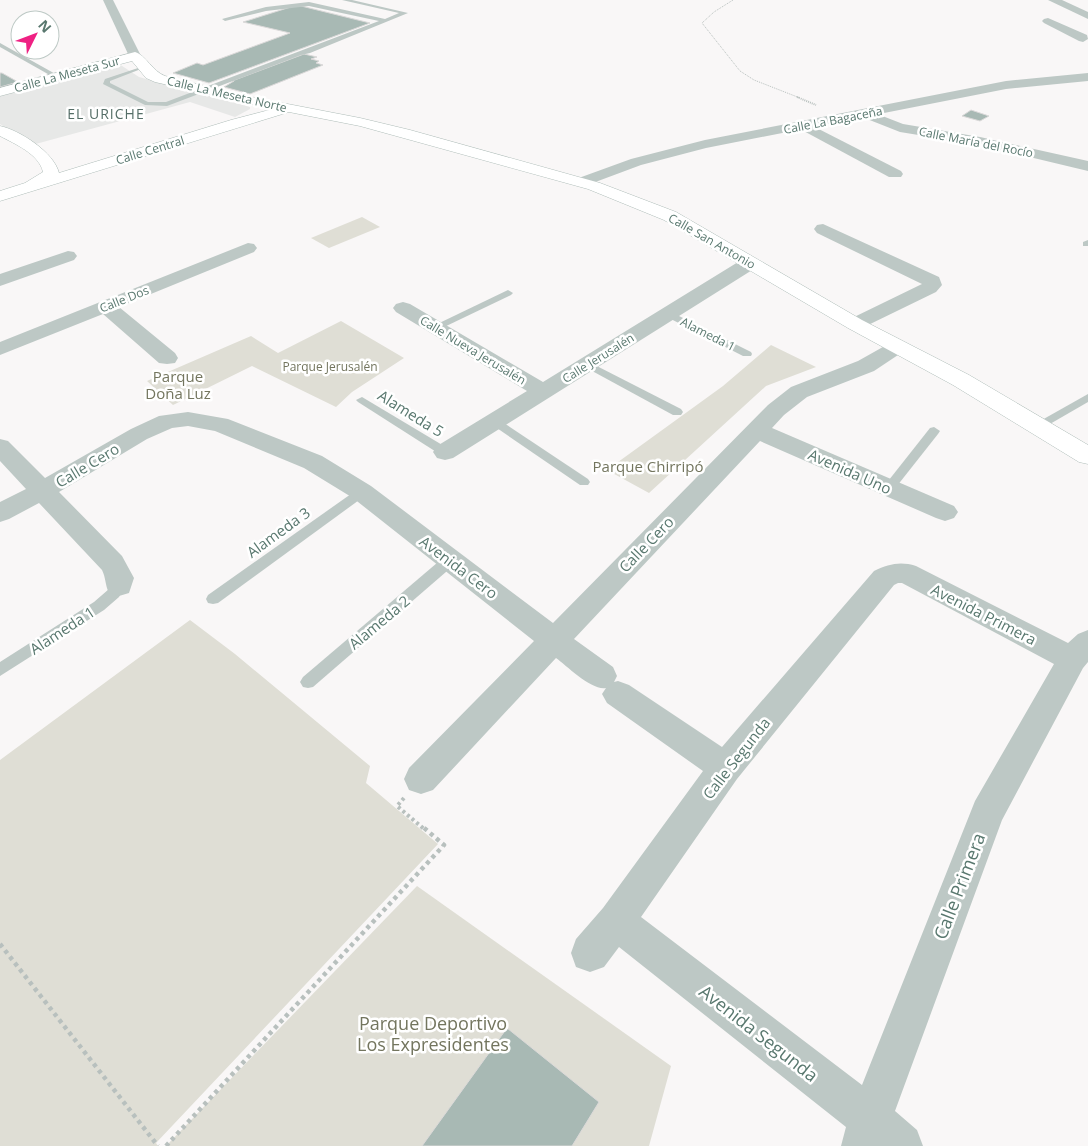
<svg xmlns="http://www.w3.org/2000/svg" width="1088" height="1146" font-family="'Open Sans',sans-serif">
  <rect width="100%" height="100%" fill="#f9f7f7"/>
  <path fill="#e7e8e7" d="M 119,64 L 139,77 L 250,107 L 250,109 L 235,117 L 190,102 L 32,145 L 0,124 L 0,94 Z"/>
  <g fill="#dfded5">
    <path d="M 362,217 L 380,227 L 329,248 L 311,238 Z"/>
    <path d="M 341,321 L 404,358 L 352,392 L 336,407 L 252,366 L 173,405 L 147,381 L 251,336 L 278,353 Z"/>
    <path d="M 771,345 L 816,367 L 766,386 L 649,493 L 607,470 L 723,386 Z"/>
    <path d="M 190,620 L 235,654 L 370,766 L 366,783 L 438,844 L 156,1143 L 158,1146 L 0,1146 L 0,760 Z"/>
    <path d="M 417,886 L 671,1066 L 649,1146 L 166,1146 Z"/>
  </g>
  <g fill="#a8b9b4" stroke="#dbd9d9">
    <path d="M 297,5 L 370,23 L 209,83 L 173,73 L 197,63 L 203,65 L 290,33 L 243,22 Z"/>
    <path d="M 304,54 L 317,57 L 311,59 L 319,61 L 316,63 L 323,65 L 250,94 L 224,87 L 234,81 L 232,81 Z"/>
    <path d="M 0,73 L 2,73 L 18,82 L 0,87 Z"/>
    <path d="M 971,110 L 989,116 L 980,121 L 962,116 Z"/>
    <path d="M 507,1028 L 599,1102 L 572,1146 L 422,1146 Z"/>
  </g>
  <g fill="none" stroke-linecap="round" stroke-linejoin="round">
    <defs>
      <path id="secondary" d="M 135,52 C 146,55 152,71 165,76 L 241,95 L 360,118 L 410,130 L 600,183 L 676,212 L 862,320 L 969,375 L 1088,445 L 1088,464 L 1079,462 L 953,385 L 848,328 L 664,220 L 588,189 L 360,126 L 289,112 L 0,201 L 0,191 L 25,183 L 43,172 C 39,154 15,144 0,136 L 0,126 C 19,130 54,152 59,173 L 231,120 L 273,109 L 155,82 L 146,78 L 132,61 L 0,96 L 0,88 Z"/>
    </defs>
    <use href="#secondary" stroke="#afbdb9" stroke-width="1"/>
    <path stroke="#b8c0be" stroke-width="1" stroke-dasharray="1 1" stroke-linecap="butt" d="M 733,0 L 714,12 L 702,23 L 740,71 L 754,80 L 800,98"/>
    <path stroke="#b8c0be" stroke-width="2" stroke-dasharray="1 1" stroke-linecap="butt" d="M 797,97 L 816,105"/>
    <path stroke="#b8c0be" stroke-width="4" stroke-dasharray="3 3" stroke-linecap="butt" d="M 404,798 L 397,806 L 424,829"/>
    <g stroke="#b8c0be" stroke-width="4.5" stroke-dasharray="4 4" stroke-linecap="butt">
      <path d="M 0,944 L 158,1146"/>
      <path d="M 166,1146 L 444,845 L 423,827"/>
    </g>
    <g fill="#bdc8c5" fill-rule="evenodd">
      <path d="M 342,0 L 352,0 L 408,13 L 310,53 L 301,55 L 167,106 L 145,105 L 103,84 L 105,79 L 141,67 L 141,69 L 110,81 L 110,83 L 148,102 L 166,102 L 379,21 L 309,6 L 266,11 L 225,21 L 222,19 L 266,7 L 309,2 L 385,19 L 399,13 Z"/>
      <path d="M 0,43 L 59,76 L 60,77 L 55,78 L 0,47 Z"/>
      <path d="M 1088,240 L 1088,246 L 1083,246 L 1083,242 Z"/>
      <path d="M 508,290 L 513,293 L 511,295 L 440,329 L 432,329 L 431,327 Z"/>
      <path d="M 669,311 L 751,352 L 752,354 L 751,356 L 743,356 L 665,316 L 665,312 Z"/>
      <path d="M 587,361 L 681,409 L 683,412 L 681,415 L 673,415 L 583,366 L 582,364 Z"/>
      <path d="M 1088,394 L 1088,402 L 1043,428 L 1039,429 L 1033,425 Z"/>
      <path d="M 362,397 L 449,449 L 451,452 L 449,455 L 441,455 L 358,402 L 356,400 Z"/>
      <path d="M 495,417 L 588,479 L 590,482 L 588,485 L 580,485 L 491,424 L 489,421 L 491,418 Z"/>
      <path d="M 934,427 L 940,431 L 938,434 L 893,491 L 885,491 L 883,488 L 885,485 L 930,428 Z"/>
      <path d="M 362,488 L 366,489 L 368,492 L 366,495 L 218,603 L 213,604 L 208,603 L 206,599 L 208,595 L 358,489 Z"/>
      <path d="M 449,556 L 454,557 L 456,561 L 454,565 L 313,687 L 308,688 L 303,687 L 300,682 L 303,677 L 444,557 Z"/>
      <path d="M 119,580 L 124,581 L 126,585 L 119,597 L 104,610 L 0,676 L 0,662 L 94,602 L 109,589 L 114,581 Z"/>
    </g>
    <g fill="#bdc8c5" fill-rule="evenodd">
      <path d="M 103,0 L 113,0 L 141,56 L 139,59 L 135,60 L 129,56 Z"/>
      <path d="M 1048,18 L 1087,35 L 1088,39 L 1083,42 L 1079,41 L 1044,23 L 1042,21 L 1044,19 Z"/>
      <path d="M 867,110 L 903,124 L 980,137 L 1088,161 L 1088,171 L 980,145 L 900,132 L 862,117 L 860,114 L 862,111 Z"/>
      <path d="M 805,122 L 901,171 L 903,174 L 901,177 L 889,177 L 800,129 L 798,126 L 800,123 Z"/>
      <path d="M 823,224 L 939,277 L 942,285 L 936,292 L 862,328 L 855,330 L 848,328 L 845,324 L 848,320 L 922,284 L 817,233 L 814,229 L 817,225 Z"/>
      <path d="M 248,243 L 254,244 L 257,248 L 254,252 L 119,307 L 175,353 L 178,358 L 175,363 L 167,364 L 159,363 L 103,314 L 0,355 L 0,342 Z"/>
      <path d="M 68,251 L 74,252 L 77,256 L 74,260 L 0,286 L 0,274 Z"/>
      <path d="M 750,257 L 757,259 L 759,263 L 757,267 L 453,458 L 445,460 L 437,458 L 433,452 L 437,446 L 527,391 L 396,312 L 393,308 L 396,304 L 403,302 L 410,304 L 543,382 L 743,259 Z"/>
      <path d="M 897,341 L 904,343 L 907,347 L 904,351 L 874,371 L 807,397 L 784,415 L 772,428 L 954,506 L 958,512 L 954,518 L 945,521 L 936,518 L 760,441 L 574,639 L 613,667 L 617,676 L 614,682 L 618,681 L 629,685 L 722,747 L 874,571 C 889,564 900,561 916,566 L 1068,643 L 1078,634 L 1088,630 L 1088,662 L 1083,668 L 1002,820 L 895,1111 L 917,1130 L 923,1146 L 841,1146 L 846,1127 L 619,947 L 604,967 L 590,972 L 576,967 L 571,953 L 576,939 L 603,908 L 703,771 L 607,703 L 602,694 L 606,688 C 592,691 567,666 556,658 L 433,790 L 421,794 L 409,790 L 404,779 L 409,768 L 534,641 L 353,498 L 304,468 L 215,431 L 188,426 L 172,428 L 147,439 L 59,492 L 122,556 L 134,578 L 129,593 L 119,596 L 109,593 C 105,585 106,578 102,570 L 39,503 L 9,519 L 0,522 L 0,502 L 26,489 L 0,461 L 0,439 L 8,441 L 45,478 L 131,429 L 159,416 L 188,412 L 228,419 L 322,456 L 371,486 L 553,623 L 768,405 L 791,387 L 858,361 L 890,343 ZM 898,583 L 902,583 L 1054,664 L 975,801 L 862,1085 L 641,917 L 737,779 L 894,585 Z"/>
    </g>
    <g fill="#bdc8c5" fill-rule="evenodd">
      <path d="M 1048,0 L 1062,0 L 1088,12 L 1088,19 Z"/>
      <path d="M 1088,73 L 1088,81 L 1006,89 L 706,148 L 641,165 L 582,187 L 576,185 L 574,182 L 576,179 L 631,159 L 705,140 L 1006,81 Z"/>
    </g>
    <use href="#secondary" fill="#fff" fill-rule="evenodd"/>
  </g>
  <g text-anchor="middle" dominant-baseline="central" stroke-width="5" stroke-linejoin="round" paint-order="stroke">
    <g font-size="12" fill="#59786f" stroke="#fff">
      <text transform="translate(67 74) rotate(-15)">Calle La Meseta Sur</text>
      <text transform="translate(227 94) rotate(13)">Calle La Meseta Norte</text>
      <text transform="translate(833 120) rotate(-11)">Calle La Bagaceña</text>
      <text transform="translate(976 142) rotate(11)">Calle María del Rocío</text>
      <text transform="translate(150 150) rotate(-17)">Calle Central</text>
      <text transform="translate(712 241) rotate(30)">Calle San Antonio</text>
      <text transform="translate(124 299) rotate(-22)">Calle Dos</text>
      <text transform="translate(708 334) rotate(27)">Alameda 1</text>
      <text transform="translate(473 350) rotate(31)">Calle Nueva Jerusalén</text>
      <text transform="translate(598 358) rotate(-32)">Calle Jerusalén</text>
    </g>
    <g font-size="12" fill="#73755e" stroke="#fff">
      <text x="330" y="366">Parque Jerusalén</text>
    </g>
    <g font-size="14" letter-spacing="1" fill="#556e67" stroke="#fff">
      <text x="106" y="113">EL URICHE</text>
    </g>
    <g font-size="15" fill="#73755e" stroke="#fff">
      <text x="178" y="376">Parque<tspan x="178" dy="17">Doña Luz</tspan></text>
      <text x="648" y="466">Parque Chirripó</text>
    </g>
    <g font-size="15" fill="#59786f" stroke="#fff">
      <text transform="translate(411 413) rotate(32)">Alameda 5</text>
      <text transform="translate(87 465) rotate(-31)">Calle Cero</text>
      <text transform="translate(850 471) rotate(24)">Avenida Uno</text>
      <text transform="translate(278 532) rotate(-36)">Alameda 3</text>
      <text transform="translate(646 544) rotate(-46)">Calle Cero</text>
      <text transform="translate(459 567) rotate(37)">Avenida Cero</text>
      <text transform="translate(984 614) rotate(27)">Avenida Primera</text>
      <text transform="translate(379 622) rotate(-40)">Alameda 2</text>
      <text transform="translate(62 630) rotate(-33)">Alameda 1</text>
      <text transform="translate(736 758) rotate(-52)">Calle Segunda</text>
    </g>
    <g font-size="18" fill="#59786f" stroke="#fff">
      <text transform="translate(959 886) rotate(-69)">Calle Primera</text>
      <text transform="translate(759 1033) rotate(38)">Avenida Segunda</text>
    </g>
    <g font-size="18" fill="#73755e" stroke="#fff">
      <text x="433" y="1023">Parque Deportivo<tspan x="433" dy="21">Los Expresidentes</tspan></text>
    </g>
  </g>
  <g transform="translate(35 35) rotate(48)"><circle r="24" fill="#ffffff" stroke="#bdc9c5"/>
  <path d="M0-4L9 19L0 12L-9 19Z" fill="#ef2183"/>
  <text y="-8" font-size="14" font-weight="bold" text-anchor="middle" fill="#59786f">N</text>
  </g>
</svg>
